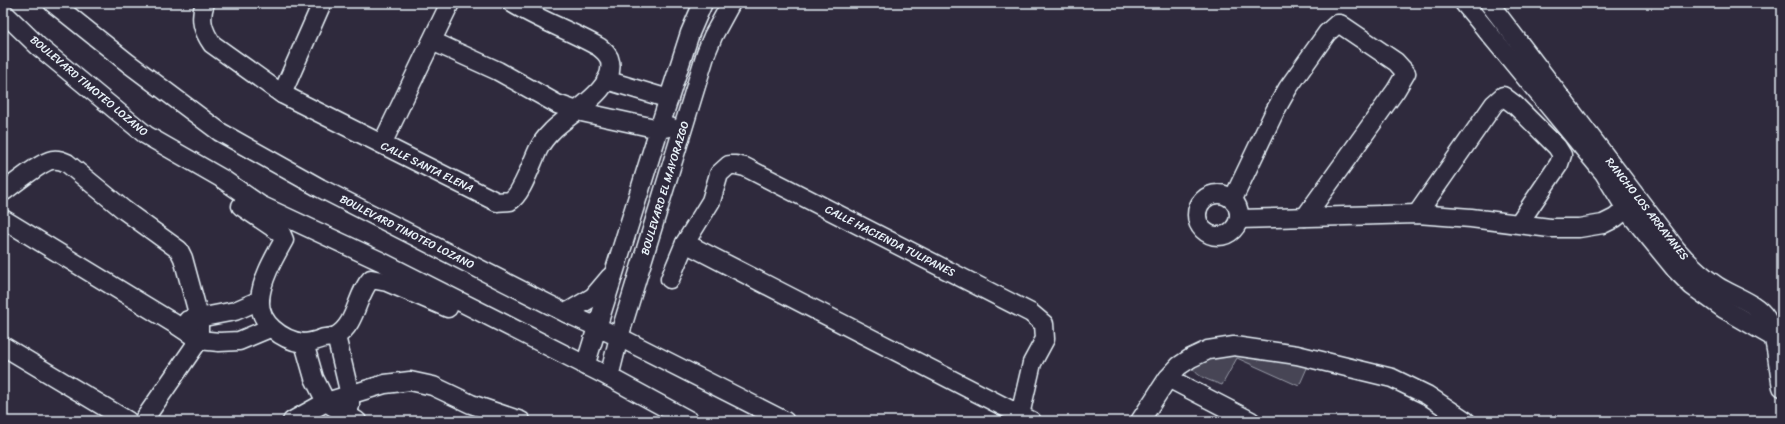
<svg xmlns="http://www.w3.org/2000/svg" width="1785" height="424" font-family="Sriracha,sans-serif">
  <rect width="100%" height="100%" fill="#2f2a3d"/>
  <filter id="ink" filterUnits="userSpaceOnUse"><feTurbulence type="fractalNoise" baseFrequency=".025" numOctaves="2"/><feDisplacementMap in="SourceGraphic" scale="8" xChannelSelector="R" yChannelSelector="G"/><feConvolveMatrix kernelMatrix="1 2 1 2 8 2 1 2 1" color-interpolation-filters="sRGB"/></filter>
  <g filter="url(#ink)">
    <path fill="#464455" stroke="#979aa6" d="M 1210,351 L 1311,359 L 1299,386 L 1237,358 L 1222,385 C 1212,381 1194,377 1192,365 Z"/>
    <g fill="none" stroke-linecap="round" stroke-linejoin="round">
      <defs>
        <g id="minor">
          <path d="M 53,3 L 128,63 L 220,132 L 320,188 L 566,313 L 619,337 L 785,421"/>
          <path d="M 205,3 C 199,19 203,31 212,44 L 282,94 L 497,202 C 501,201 506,202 510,201 C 522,195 532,161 539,148 C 542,142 547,136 552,131 C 568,114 620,88 609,58 C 607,54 603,50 599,47 C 571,31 539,20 512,3"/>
          <path d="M 1464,3 L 1604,173 L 1626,209 L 1676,270 L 1692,286 L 1724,309 L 1778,340"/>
          <path d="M 1489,3 L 1676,249 C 1688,263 1702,276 1717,286 C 1732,296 1756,302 1766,318 C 1776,334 1778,367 1782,387"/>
          <path d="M 3,12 L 38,46 L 146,135 L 221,178 L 260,205 L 380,261 L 609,377 L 690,421"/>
          <path d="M 432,41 L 498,71 L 557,104 L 577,111 L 659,129 L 670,127"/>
          <path d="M 606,80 L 669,99"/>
          <path d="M 282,94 L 322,3"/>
          <path d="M 382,144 L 450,3"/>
          <path d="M 3,192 C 13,185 41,162 52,160 C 57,159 63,161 67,163 L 124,210 L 179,250 L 183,258 L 199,317 L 199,340 L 143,421"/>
          <circle cx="1218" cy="215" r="21"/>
          <path d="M 1233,199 L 1275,111 L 1288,88 L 1327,33 L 1337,24 L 1340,24 L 1396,62 L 1406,73 L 1396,90 L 1305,217"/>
          <path d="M 241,206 L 281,233 L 284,240 C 274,258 262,278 260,299 C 258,323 282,340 303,343 C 310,343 318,340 324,338 C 328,338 333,337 336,336 C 357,324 356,295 371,279 L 387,282 L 448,308"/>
          <path d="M 1417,214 L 1494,104 L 1503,96 L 1515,105 L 1557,147 L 1562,155 L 1559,164 L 1519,223"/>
          <path d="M 3,219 L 175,324 L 199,340 L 219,342 L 239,341 L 270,328"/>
          <path d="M 1239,219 L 1417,214 L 1471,218 L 1550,228 L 1579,228 L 1603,224 L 1615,218 L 1626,209"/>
          <path d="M 685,243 L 1032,421"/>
          <path d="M 670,279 L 685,243 L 711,201 L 719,174 L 729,165 L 736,165 L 745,167 L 1031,313 L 1044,324 L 1045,339 L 1032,363 L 1020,415"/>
          <path d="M 566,313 L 593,297 L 610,277"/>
          <path d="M 188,320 L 235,311 L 260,300"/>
          <path d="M 336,336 L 350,395 L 350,406"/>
          <path d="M 304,343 L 314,378 L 326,402 L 357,421"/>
          <path d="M 3,346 L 128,421"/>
          <path d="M 585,366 L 659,129 L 690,33 L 703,3"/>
          <path d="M 609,377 L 619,337 L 706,53 L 713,36 L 731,3"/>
          <path d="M 1168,378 L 1251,421"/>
          <path d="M 292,421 L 326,402 L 385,384 L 410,381 L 433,386 L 471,404 L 521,421"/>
          <path d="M 1140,421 L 1168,378 L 1179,366 L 1191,358 L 1208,350 L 1234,346 L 1297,355 L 1392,378 L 1427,395 L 1466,421"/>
        </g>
      </defs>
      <use href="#minor" stroke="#e8f1f8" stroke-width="21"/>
      <use href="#minor" stroke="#2f2a3d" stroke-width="18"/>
    </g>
  </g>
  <g text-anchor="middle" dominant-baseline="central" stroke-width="3.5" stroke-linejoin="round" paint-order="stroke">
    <g font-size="11" fill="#e8f1f8" stroke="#2f2a3d">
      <text transform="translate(89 86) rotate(40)">BOULEVARD TIMOTEO LOZANO</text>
      <text transform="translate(427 167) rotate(26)">CALLE SANTA ELENA</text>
      <text transform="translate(665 188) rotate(-73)">BOULEVARD EL MAYORAZGO</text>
      <text transform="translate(1647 209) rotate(52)">RANCHO LOS ARRAYANES</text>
      <text transform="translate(407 232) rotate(27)">BOULEVARD TIMOTEO LOZANO</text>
      <text transform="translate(890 241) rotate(27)">CALLE HACIENDA TULIPANES</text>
    </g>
  </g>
  <rect width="1785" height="424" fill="none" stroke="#2f2a3d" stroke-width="16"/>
  <rect x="8" y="8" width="1769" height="408" fill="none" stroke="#e8f1f8" stroke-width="1.5" filter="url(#ink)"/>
</svg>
